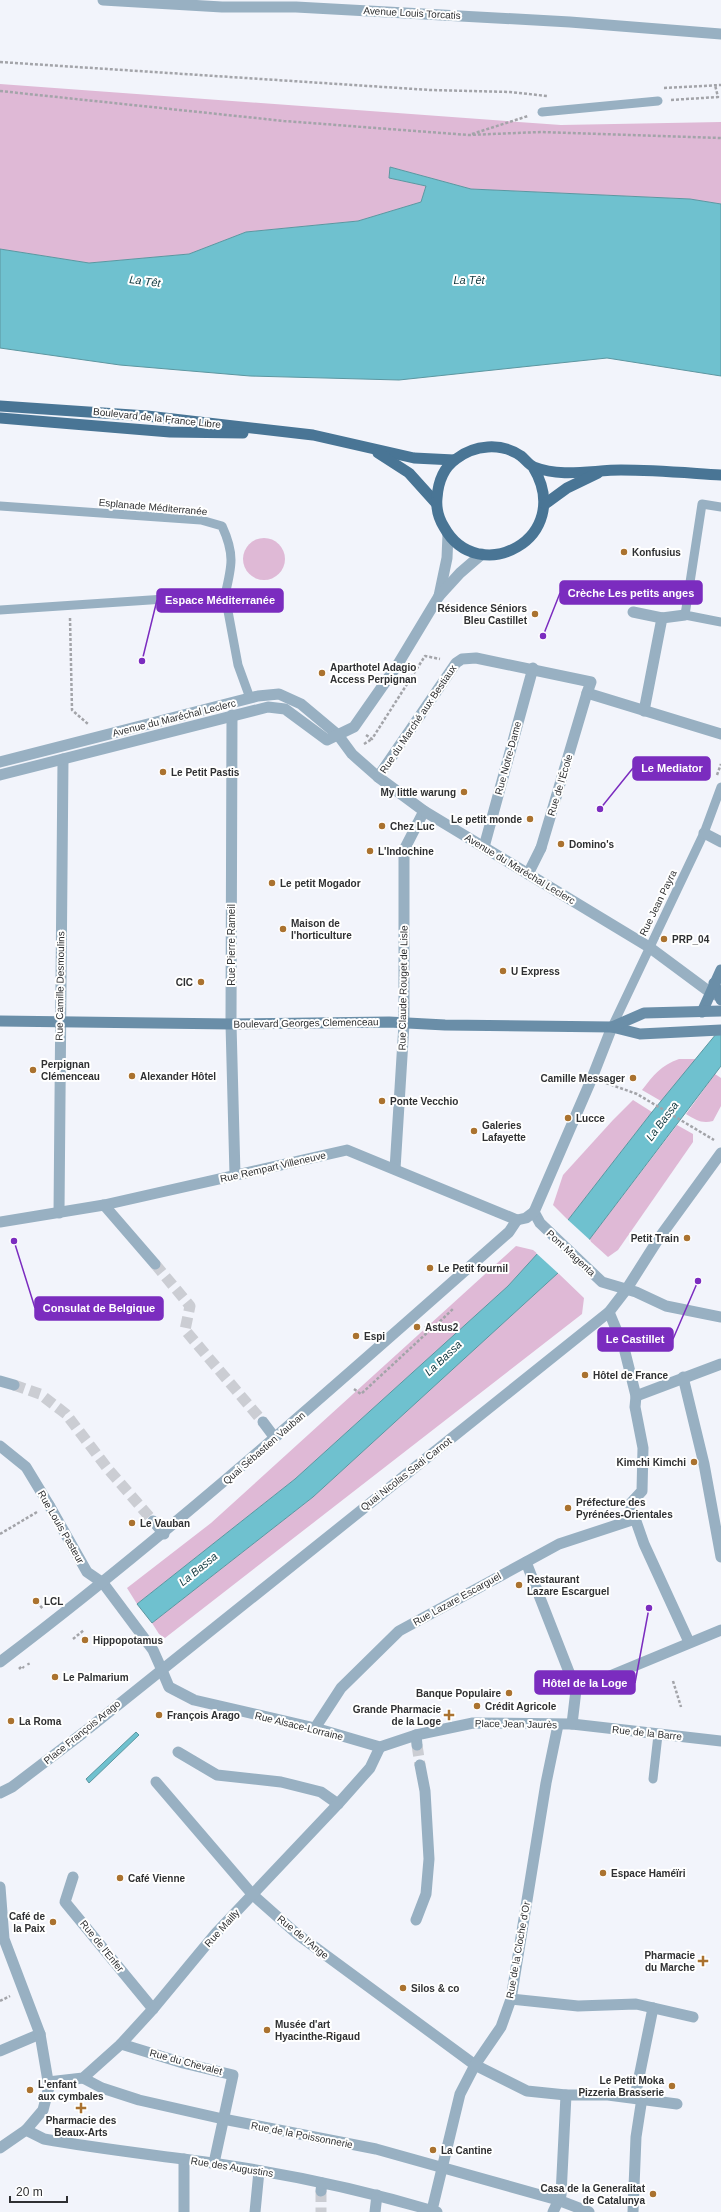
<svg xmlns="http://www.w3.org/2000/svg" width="721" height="2212" font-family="Arial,sans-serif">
  <rect width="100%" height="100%" fill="#f2f4fb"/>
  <g fill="#dfb9d6">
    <path d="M 0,84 L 561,125 L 721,122 L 721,204 L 690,199 L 471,189 L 390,167 L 389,178 L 426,186 L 421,202 L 358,221 L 246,232 L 189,254 L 89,263 L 0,249 Z"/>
    <circle cx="264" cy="559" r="21"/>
    <path d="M 679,1059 L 696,1059 L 661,1101 L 642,1090 C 653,1076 661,1065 679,1059 Z"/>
    <path d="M 715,1074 L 721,1078 L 721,1106 L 713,1121 C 702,1124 696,1120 686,1114 Z"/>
    <path d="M 633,1100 L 652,1112 L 568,1220 L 553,1205 L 563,1175 L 613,1120 Z"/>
    <path d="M 677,1125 L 693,1134 L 693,1142 L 618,1250 L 608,1257 L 589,1240 Z"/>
    <path d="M 516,1246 L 533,1250 L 538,1254 L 508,1286 L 295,1479 L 137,1604 L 127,1588 L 211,1523 Z"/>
    <path d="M 558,1273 L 584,1298 L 582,1314 L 165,1638 L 159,1634 L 152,1623 L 313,1497 Z"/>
  </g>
  <g fill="#6fc1cf" stroke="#5c96a0">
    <path d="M 390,167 L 471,189 L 690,199 L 721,204 L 721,376 L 607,358 L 399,380 L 250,376 L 120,365 L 0,348 L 0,249 L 89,263 L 189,254 L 246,232 L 358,221 L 421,202 L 426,186 L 389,178 Z"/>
    <path d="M 721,1028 L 721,1066 L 589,1240 L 558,1273 L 313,1497 L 152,1623 L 137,1604 L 295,1479 L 508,1286 L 568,1220 L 652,1112 Z"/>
    <path d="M 136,1732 L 139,1735 L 89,1783 L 86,1779 Z"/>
  </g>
  <path fill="#f2f4fb" d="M 567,1219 L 591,1241 L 559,1274 L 536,1253 Z"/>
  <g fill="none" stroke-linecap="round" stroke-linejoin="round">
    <g stroke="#cbcdd3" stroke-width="11" stroke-dasharray="11 5.5" stroke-linecap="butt">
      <path d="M 155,1264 L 190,1306 L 185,1330 L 263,1422"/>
      <path d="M 14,1385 L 40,1394 L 66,1414 L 108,1469 L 153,1521"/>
      <path d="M 417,1745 L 420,1765"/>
      <path d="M 321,2191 L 321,2212"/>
    </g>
    <g stroke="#a3a4a9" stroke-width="2.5" stroke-dasharray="3 2" stroke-linecap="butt">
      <path d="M 0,62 L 430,90 L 510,92 L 547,96"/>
      <path d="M 664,88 L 721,85"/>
      <path d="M 0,91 L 284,121 L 468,135 L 541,132 L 721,138"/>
      <path d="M 671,100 L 718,97 L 715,85"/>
      <path d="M 472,134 L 528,116"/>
      <path d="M 70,618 L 72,710 L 88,724"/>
      <path d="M 366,735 L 372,739 L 425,656 L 440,659"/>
      <path d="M 364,744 L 372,739"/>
      <path d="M 717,775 L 721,764"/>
      <path d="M 606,1083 L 637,1094 L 714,1140"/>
      <path d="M 429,1322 L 434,1327 L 454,1308"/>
      <path d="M 354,1389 L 361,1394 L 429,1331 L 425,1326"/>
      <path d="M 0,1534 L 37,1512"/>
      <path d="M 37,1602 L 43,1609"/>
      <path d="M 73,1639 L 84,1630"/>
      <path d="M 28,1663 L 29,1665"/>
      <path d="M 19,1669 L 22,1666 L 24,1668"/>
      <path d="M 673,1681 L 681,1707"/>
      <path d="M 0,2001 L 10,1996"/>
    </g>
    <g stroke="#98b0c2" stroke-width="9">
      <path d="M 542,112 L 658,101"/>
      <path d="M 0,506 L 201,520 L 222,526 C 235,554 232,566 225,595 L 0,610"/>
      <path d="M 721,507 L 702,504 L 685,615 L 721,622"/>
      <path d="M 225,595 L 238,665 L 250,698"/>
      <path d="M 612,1027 L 704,833 L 721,787"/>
      <path d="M 653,1779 L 658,1735"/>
    </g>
    <g stroke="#98b0c2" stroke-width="11">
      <path d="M 528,874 L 541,848"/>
      <path d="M 104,1205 L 155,1264"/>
      <path d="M 609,1312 L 619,1336"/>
      <path d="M 625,1352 L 636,1396 L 635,1407 L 643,1448 L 642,1491 L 630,1504 L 644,1544 L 689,1642"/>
      <path d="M 683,1377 L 704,1464 L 721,1557"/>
      <path d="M 0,1381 L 14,1385"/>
      <path d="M 636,1396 L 721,1364"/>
      <path d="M 263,1422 L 275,1438"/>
      <path d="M 49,1505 L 87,1572 L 103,1583 L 153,1650 L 161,1668"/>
      <path d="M 153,1521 L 164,1534"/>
      <path d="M 0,1662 C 177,1528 342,1379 509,1232 L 517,1220"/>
      <path d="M 576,1690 L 721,1630"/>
      <path d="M 315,1728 L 341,1688 L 399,1631 L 559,1544 L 635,1519"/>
      <path d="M 416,1735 L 417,1745"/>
      <path d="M 178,1752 L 217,1775 L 281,1782 L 321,1792 L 338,1804"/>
      <path d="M 156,1782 L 252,1894 L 297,1934 L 475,2065 L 527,2091 L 566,2095 L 608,2095 L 677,2104"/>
      <path d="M 73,1877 L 65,1902 L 153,2009"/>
      <path d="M 416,1920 L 426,1894 L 429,1859 L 425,1791 L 420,1765"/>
      <path d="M 511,1999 L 578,2006 L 636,2004 L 693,2017"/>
      <path d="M 121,2044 L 183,2063 L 233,2075 L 214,2163"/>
      <path d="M 0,2051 L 40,2034"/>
      <path d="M 83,2078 L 102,2088 L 139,2100 L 223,2119 L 376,2149 L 558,2200 L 589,2212"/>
      <path d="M 48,2082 L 83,2078 L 121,2044 L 153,2009 L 216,1933 L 338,1804 L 370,1768 L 380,1747"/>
      <path d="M 635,2097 L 653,2008"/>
      <path d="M 184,2159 L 184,2212"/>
      <path d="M 321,2191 L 322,2183"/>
      <path d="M 432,2210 L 460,2094 L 475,2065 L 501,2027 L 511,1999 L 546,1783 L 558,1725"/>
      <path d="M 553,2212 L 561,2195 L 566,2095"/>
      <path d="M 633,2212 L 636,2137 L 642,2098"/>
    </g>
    <g stroke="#98b0c2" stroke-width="11">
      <path d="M 103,0 L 222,7 L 296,7 L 570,22 L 721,34"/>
      <path d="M 633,612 L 662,618 L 685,615"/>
      <path d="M 644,711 L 662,618"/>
      <path d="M 232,715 L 231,1024 L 235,1175"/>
      <path d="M 378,777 L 456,663 L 462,659 L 476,658 L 591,682 L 587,693 L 721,734"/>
      <path d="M 704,833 L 721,842"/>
      <path d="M 484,847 L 533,668"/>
      <path d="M 541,848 L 587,693"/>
      <path d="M 612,1027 L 592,1078 L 534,1212 L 540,1223 L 602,1282 L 636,1292 L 666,1306 L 721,1317"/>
      <path d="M 395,1169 L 404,1024 L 404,850 L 424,811"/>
      <path d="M 59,1213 L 63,759"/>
      <path d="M 0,1222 L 104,1205 L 347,1150 L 517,1220 L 526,1218 L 534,1212"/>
      <path d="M 0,1446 L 26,1467 L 49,1505"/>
      <path d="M 526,1562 L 576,1690 L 572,1724"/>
      <path d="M 161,1668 L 169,1687 L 194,1700 L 315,1728 L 380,1747 L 416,1735 L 473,1723 L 572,1724 L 721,1741"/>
      <path d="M 0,1793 L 12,1787 L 83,1733 L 609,1312 L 626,1290 L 659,1238 L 721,1153"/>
      <path d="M 0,1887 L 4,1939 L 40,2034 L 49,2087 L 43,2110 L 26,2130 L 0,2148"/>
      <path d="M 26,2130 L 44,2139 C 100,2149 156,2155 212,2163 C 288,2174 364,2190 437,2212"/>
      <path d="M 255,2212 L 259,2171"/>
      <path d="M 375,2212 L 377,2195"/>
    </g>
    <g stroke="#98b0c2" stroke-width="11">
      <path d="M 439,596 L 447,558 L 448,534"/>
      <path d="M 0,762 L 258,696 L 279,694 L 301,704 L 338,735 L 352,754 L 378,777 L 424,811 L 649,947 L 711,993 L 719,996"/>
      <path d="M 0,775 L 268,707 L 285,709 L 327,740 L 354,727 L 398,664 L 439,596 L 460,573 L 482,554"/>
    </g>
    <g stroke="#6a8ea8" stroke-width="11">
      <path d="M 714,983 L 721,1000"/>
      <path d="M 702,1012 L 721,970"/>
      <path d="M 0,1021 L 231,1024 L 389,1022 L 445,1025 L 612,1027 L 640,1034 L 721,1030"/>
      <path d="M 612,1027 L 644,1013 L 721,1011"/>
    </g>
    <g stroke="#497595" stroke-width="11">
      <path d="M 0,406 L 147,416 L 313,435 L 414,458 L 454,460"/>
      <path d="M 0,418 L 170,432 L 243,433"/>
      <path d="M 378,453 L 409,473 L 436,503"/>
      <path d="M 533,467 C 576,538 478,589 444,527 C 439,519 436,508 437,498 C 438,484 443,468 456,459 C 474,445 501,442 521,456 C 525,459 529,465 534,467 C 562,478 593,470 621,470 C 655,470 688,473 721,475"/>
      <path d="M 545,504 L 567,488 L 598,473"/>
    </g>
  </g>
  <g fill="#aa722f" stroke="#fff" stroke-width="1.5">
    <circle cx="624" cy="552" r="4"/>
    <circle cx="535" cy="614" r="4"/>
    <circle cx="322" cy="673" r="4"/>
    <circle cx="163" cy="772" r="4"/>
    <circle cx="464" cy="792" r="4"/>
    <circle cx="530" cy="819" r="4"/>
    <circle cx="382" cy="826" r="4"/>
    <circle cx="561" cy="844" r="4"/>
    <circle cx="370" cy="851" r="4"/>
    <circle cx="272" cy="883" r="4"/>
    <circle cx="283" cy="929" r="4"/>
    <circle cx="664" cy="939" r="4"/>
    <circle cx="503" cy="971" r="4"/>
    <circle cx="201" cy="982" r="4"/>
    <circle cx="33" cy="1070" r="4"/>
    <circle cx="132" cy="1076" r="4"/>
    <circle cx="633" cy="1078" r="4"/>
    <circle cx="382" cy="1101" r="4"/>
    <circle cx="568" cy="1118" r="4"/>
    <circle cx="474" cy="1131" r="4"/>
    <circle cx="687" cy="1238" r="4"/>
    <circle cx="430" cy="1268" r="4"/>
    <circle cx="417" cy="1327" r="4"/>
    <circle cx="356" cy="1336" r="4"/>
    <circle cx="585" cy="1375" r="4"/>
    <circle cx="694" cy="1462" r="4"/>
    <circle cx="568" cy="1508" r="4"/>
    <circle cx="132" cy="1523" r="4"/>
    <circle cx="519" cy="1585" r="4"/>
    <circle cx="36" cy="1601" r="4"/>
    <circle cx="85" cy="1640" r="4"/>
    <circle cx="55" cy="1677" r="4"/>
    <circle cx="509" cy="1693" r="4"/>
    <circle cx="477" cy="1706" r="4"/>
    <circle cx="159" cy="1715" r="4"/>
    <path d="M447 1709h4v4h4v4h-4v4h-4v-4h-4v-4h4z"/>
    <circle cx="11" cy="1721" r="4"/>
    <circle cx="603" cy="1873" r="4"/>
    <circle cx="120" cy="1878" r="4"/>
    <circle cx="53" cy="1922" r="4"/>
    <path d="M701 1955h4v4h4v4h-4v4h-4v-4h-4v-4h4z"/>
    <circle cx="403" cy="1988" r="4"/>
    <circle cx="267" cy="2030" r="4"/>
    <circle cx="672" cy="2086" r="4"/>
    <circle cx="30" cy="2090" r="4"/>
    <path d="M79 2102h4v4h4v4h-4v4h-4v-4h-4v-4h4z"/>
    <circle cx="433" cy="2150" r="4"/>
    <circle cx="653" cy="2194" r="4"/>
  </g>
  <g text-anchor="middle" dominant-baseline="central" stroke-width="4" stroke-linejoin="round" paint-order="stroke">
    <g font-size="10" fill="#2f3032" stroke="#fff">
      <text transform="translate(412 13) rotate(3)">Avenue Louis Torcatis</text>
      <text transform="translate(157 418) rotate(6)">Boulevard de la France Libre</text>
      <text transform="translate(153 507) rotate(5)">Esplanade Méditerranée</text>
      <text transform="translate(174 718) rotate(-14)">Avenue du Maréchal Leclerc</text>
      <text transform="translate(418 719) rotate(-56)">Rue du Marché aux Bestiaux</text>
      <text transform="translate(508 758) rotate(-75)">Rue Notre-Dame</text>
      <text transform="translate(560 785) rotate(-73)">Rue de l'École</text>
      <text transform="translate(520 869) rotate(31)">Avenue du Maréchal Leclerc</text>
      <text transform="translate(658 903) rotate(-64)">Rue Jean Payra</text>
      <text transform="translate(231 945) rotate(-90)">Rue Pierre Rameil</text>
      <text transform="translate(60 986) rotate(-89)">Rue Camille Desmoulins</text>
      <text transform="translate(403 988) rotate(-89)">Rue Claude Rouget de Lisle</text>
      <text transform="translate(306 1023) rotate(-1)">Boulevard Georges Clemenceau</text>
      <text transform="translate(273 1167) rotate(-13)">Rue Rempart Villeneuve</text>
      <text transform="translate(571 1253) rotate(43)">Pont Magenta</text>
      <text transform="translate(264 1448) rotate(-41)">Quai Sébastien Vauban</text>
      <text transform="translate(406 1474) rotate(-38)">Quai Nicolas Sadi Carnot</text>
      <text transform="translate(61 1527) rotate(60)">Rue Louis Pasteur</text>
      <text transform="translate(457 1599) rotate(-29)">Rue Lazare Escarguel</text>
      <text transform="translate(516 1724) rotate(1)">Place Jean Jaurès</text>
      <text transform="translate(299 1726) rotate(14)">Rue Alsace-Lorraine</text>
      <text transform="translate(82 1732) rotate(-39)">Place François Arago</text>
      <text transform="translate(647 1733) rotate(6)">Rue de la Barre</text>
      <text transform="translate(222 1928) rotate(-48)">Rue Mailly</text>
      <text transform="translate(303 1937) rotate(39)">Rue de l'Ange</text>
      <text transform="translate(102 1946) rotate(51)">Rue de l'Enfer</text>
      <text transform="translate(518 1950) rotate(-80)">Rue de la Cloche d'Or</text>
      <text transform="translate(186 2062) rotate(15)">Rue du Chevalet</text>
      <text transform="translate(302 2135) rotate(11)">Rue de la Poissonnerie</text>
      <text transform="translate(232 2167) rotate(9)">Rue des Augustins</text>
    </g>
    <g font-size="10" font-weight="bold" fill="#2f3032" stroke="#fff" text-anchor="start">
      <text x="632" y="552">Konfusius</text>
      <text x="527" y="608" text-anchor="end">Résidence Séniors<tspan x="527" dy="12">Bleu Castillet</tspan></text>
      <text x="330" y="667">Aparthotel Adagio<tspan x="330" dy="12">Access Perpignan</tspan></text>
      <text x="171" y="772">Le Petit Pastis</text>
      <text x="456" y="792" text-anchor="end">My little warung</text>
      <text x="522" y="819" text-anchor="end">Le petit monde</text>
      <text x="390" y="826">Chez Luc</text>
      <text x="569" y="844">Domino's</text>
      <text x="378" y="851">L'Indochine</text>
      <text x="280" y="883">Le petit Mogador</text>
      <text x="291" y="923">Maison de<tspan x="291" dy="12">l'horticulture</tspan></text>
      <text x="672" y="939">PRP_04</text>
      <text x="511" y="971">U Express</text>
      <text x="193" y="982" text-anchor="end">CIC</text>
      <text x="41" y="1064">Perpignan<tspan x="41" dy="12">Clémenceau</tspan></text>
      <text x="140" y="1076">Alexander Hôtel</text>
      <text x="625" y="1078" text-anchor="end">Camille Messager</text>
      <text x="390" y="1101">Ponte Vecchio</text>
      <text x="576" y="1118">Lucce</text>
      <text x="482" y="1125">Galeries<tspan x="482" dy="12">Lafayette</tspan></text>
      <text x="679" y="1238" text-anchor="end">Petit Train</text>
      <text x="438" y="1268">Le Petit fournil</text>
      <text x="425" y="1327">Astus2</text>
      <text x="364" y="1336">Espi</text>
      <text x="593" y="1375">Hôtel de France</text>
      <text x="686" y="1462" text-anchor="end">Kimchi Kimchi</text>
      <text x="576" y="1502">Préfecture des<tspan x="576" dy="12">Pyrénées-Orientales</tspan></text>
      <text x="140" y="1523">Le Vauban</text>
      <text x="527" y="1579">Restaurant<tspan x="527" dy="12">Lazare Escarguel</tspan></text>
      <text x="44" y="1601">LCL</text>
      <text x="93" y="1640">Hippopotamus</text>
      <text x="63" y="1677">Le Palmarium</text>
      <text x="501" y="1693" text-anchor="end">Banque Populaire</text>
      <text x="485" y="1706">Crédit Agricole</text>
      <text x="441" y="1709" text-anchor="end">Grande Pharmacie<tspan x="441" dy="12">de la Loge</tspan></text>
      <text x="167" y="1715">François Arago</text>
      <text x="19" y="1721">La Roma</text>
      <text x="611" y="1873">Espace Haméïri</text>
      <text x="128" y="1878">Café Vienne</text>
      <text x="45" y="1916" text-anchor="end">Café de<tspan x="45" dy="12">la Paix</tspan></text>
      <text x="695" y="1955" text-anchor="end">Pharmacie<tspan x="695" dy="12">du Marche</tspan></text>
      <text x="411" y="1988">Silos &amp; co</text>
      <text x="275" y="2024">Musée d'art<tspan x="275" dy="12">Hyacinthe-Rigaud</tspan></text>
      <text x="664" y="2080" text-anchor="end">Le Petit Moka<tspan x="664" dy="12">Pizzeria Brasserie</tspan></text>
      <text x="38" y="2084">L'enfant<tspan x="38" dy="12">aux cymbales</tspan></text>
      <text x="81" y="2120" text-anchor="middle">Pharmacie des<tspan x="81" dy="12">Beaux-Arts</tspan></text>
      <text x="441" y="2150">La Cantine</text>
      <text x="645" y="2188" text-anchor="end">Casa de la Generalitat<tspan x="645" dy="12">de Catalunya</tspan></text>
    </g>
    <g font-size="11" font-style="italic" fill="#0f373d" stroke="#fff">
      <text x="469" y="280">La Têt</text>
      <text transform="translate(145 281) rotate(7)">La Têt</text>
      <text transform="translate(662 1121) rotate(-53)">La Bassa</text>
      <text transform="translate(443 1358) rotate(-43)">La Bassa</text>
      <text transform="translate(198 1569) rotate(-39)">La Bassa</text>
    </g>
  </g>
  <path fill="none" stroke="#7b2cbf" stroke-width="1.5" d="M543 636L560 593M142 661L157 600M600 809L633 768M14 1241L35 1308M698 1281L673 1339M649 1608L635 1683"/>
  <g fill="#7b2cbf" stroke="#fff" stroke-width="1.5">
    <circle cx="543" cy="636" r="4"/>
    <circle cx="142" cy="661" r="4"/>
    <circle cx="600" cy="809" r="4"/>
    <circle cx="14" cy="1241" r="4"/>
    <circle cx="698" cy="1281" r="4"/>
    <circle cx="649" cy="1608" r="4"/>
  </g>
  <g fill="#7b2cbf" stroke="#7b2cbf" stroke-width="1.5">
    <rect x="560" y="581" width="142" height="23" rx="4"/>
    <rect x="157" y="589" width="126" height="23" rx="4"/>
    <rect x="633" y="757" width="77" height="23" rx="4"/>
    <rect x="35" y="1297" width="128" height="23" rx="4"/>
    <rect x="598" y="1328" width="75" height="23" rx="4"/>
    <rect x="535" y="1671" width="100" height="23" rx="4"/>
  </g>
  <g font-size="11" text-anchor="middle" font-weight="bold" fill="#fff">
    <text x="631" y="597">Crèche Les petits anges</text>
    <text x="220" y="604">Espace Méditerranée</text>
    <text x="672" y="772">Le Mediator</text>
    <text x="99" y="1312">Consulat de Belgique</text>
    <text x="635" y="1343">Le Castillet</text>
    <text x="585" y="1687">Hôtel de la Loge</text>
  </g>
  <path d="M10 2196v6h57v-6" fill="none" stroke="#2f3032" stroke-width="2"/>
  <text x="16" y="2196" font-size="12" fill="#2f3032" stroke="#ffffff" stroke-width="3" paint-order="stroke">20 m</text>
</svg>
